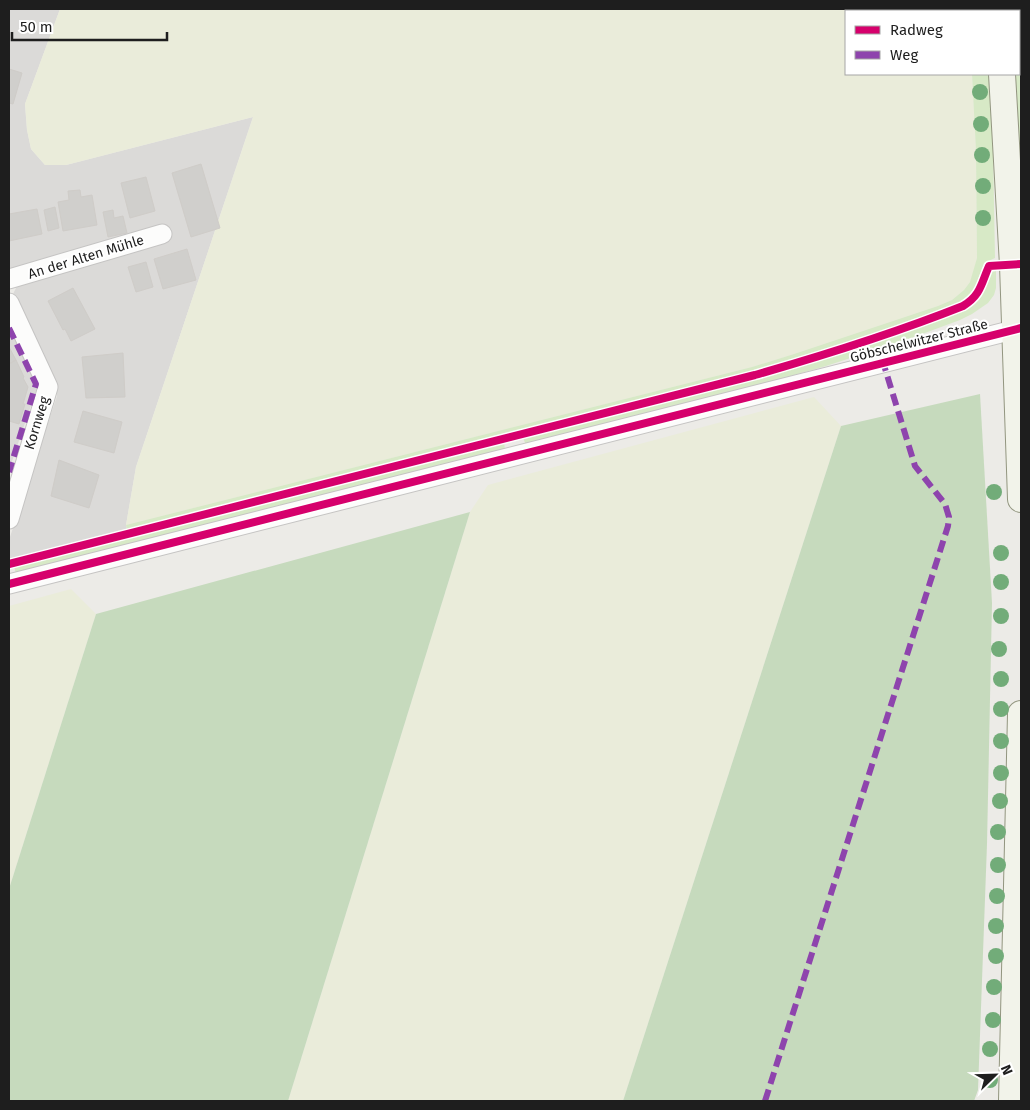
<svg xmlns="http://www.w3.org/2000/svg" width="1030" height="1110" font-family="'Fira Sans',sans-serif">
  <rect width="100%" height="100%" fill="#ecebe7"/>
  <g fill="#dbdad8">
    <path d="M 9,9 L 60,9 L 25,104 L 27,130 L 31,149 L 45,165 L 66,165 L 253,117 L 136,467 L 126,525 L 127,529 L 9,559 L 9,540 L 57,396 L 54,377 L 13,294 L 18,284 L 9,272 Z"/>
    <path d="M 9,327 L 38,385 L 9,470 Z"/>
  </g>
  <g fill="#eaecda">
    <path d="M 60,9 L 967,9 L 967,11 L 846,11 L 846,74 L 972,74 L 976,151 L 977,258 L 974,271 L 970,282 L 964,290 L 952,300 L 938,306 L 794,354 L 752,367 L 126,525 L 136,467 L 253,117 L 66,165 L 45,165 L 31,149 L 27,130 L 25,104 Z"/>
    <path d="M 814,397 L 841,426 L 623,1101 L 288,1101 L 470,512 L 488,485 Z"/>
    <path d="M 71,589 L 96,614 L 9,889 L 9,606 Z"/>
  </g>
  <g fill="#d7e9c6">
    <path d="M 1008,9 L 1021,9 L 1021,161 L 1013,74 L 1019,74 L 1019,11 L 1009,11 Z"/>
    <path d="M 972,74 L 990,74 L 993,149 L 995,258 L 984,263 L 975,288 L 970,296 L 963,301 L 939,312 L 795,360 L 754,372 L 127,529 L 126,525 L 752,367 L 794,354 L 938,306 L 952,300 L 964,290 L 970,282 L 977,258 L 976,151 Z"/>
    <path d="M 996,271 L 996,288 L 994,295 L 988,303 L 972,314 L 960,320 L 906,340 L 826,366 L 756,386 L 526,445 L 523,438 L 755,379 L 797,366 L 942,318 L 969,307 L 979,299 L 991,272 Z"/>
    <path d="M 504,442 L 505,450 L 16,573 L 14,567 Z"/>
  </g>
  <g fill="#c6dabd">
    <path d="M 980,394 L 992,603 L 987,844 L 978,1090 L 974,1101 L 623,1101 L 841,426 Z"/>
    <path d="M 470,512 L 288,1101 L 9,1101 L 9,889 L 96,614 Z"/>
  </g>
  <g fill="#d0cfcc" stroke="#cfccc8">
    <path d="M 9,69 L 22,73 L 13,104 L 9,103 Z"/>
    <path d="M 201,164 L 220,228 L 191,237 L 172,173 Z"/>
    <path d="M 146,177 L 155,211 L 130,218 L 121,183 Z"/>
    <path d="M 80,190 L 81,197 L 92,195 L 97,225 L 63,231 L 58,202 L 69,200 L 68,191 Z"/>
    <path d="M 55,207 L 59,228 L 48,231 L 44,210 Z"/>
    <path d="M 37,209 L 42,234 L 9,241 L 9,214 Z"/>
    <path d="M 113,210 L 114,218 L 123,216 L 127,233 L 108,237 L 103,212 Z"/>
    <path d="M 187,249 L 196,280 L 163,289 L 154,259 Z"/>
    <path d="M 146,262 L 153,287 L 136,292 L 128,267 Z"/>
    <path d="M 73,288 L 95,329 L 71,341 L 65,329 L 63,330 L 48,301 Z"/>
    <path d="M 9,347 L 16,360 L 9,364 Z"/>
    <path d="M 123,353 L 125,397 L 86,398 L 82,357 Z"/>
    <path d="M 16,360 L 24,377 L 23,378 L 28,387 L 23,404 L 25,404 L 19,424 L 9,421 L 9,364 Z"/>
    <path d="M 83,411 L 122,422 L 114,453 L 74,442 Z"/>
    <path d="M 59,460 L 99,475 L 89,508 L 51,496 Z"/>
  </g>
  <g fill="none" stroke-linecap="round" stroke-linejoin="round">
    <defs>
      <g id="street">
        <path d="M 9,279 L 162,234"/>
        <path d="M 9,303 L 48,387 L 9,519"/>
        <path d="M 9,584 L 1021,328"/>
      </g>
      <g id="secondary">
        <path d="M 997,9 L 997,11"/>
        <path d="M 1002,74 L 1013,265 L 1021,499"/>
        <path d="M 1012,1101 L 1021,714"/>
      </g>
    </defs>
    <use href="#street" stroke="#c5c4c3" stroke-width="21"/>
    <use href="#secondary" stroke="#92957f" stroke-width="28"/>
    <use href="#street" stroke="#fcfcfb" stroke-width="19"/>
    <use href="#secondary" stroke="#f2f3ea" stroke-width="26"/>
    <g stroke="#8e44ad" stroke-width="6" stroke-dasharray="12 6" stroke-linecap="butt">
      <path d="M 9,328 L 36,384 L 9,472"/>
      <path d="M 765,1101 L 948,526 L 949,517 L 945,504 L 915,466 L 883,362"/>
    </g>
    <defs>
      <g id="cycleway">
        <path d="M 9,564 L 755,375 C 825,355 895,333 963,306 C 981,295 981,284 989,266 L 1021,264"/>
        <path d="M 9,584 L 1021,328"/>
      </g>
    </defs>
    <use href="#cycleway" stroke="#fff" stroke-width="11"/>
    <use href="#cycleway" stroke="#d6006c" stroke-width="8"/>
  </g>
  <g fill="#72ac79">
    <circle cx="980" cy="92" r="8"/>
    <circle cx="981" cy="124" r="8"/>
    <circle cx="982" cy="155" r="8"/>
    <circle cx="983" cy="186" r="8"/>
    <circle cx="983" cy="218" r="8"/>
    <circle cx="994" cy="492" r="8"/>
    <circle cx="1001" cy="553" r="8"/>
    <circle cx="1001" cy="582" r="8"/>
    <circle cx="1001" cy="616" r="8"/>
    <circle cx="999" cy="649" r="8"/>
    <circle cx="1001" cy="679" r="8"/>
    <circle cx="1001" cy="709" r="8"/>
    <circle cx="1001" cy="741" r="8"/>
    <circle cx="1001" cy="773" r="8"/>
    <circle cx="1000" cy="801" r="8"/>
    <circle cx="998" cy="832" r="8"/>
    <circle cx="998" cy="865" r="8"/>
    <circle cx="997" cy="896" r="8"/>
    <circle cx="996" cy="926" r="8"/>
    <circle cx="996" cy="956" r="8"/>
    <circle cx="994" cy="987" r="8"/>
    <circle cx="993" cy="1020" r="8"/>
    <circle cx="990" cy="1049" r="8"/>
    <circle cx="990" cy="1080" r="8"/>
  </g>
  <g text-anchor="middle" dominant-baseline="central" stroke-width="4" stroke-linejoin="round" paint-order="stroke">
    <g font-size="14" fill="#1e1e1e" stroke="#fff">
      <text transform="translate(86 257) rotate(-17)">An der Alten Mühle</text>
      <text transform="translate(919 341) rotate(-14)">Göbschelwitzer Straße</text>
      <text transform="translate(37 423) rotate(-73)">Kornweg</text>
    </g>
  </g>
  <rect width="1030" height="1110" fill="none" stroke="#1e1e1e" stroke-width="20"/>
  <rect x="845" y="10" width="175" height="65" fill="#ffffff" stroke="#a5a5a5"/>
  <rect x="855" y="26" width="25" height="8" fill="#d6006c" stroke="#a5a5a5"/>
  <text x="890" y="35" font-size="15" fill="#1e1e1e">Radweg</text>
  <rect x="855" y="51" width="25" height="8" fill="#8e44ad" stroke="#a5a5a5"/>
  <text x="890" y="60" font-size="15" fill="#1e1e1e">Weg</text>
  <g transform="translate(995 1075) rotate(67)" stroke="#ffffff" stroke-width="4" paint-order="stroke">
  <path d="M0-4L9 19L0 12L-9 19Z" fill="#1e1e1e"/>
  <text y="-8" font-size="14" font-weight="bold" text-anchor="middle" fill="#1e1e1e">N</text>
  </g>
  <path d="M12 32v8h155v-8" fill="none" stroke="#1e1e1e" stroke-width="2.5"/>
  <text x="20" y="32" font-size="15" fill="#1e1e1e" stroke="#ffffff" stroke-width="4" paint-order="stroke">50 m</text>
</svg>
